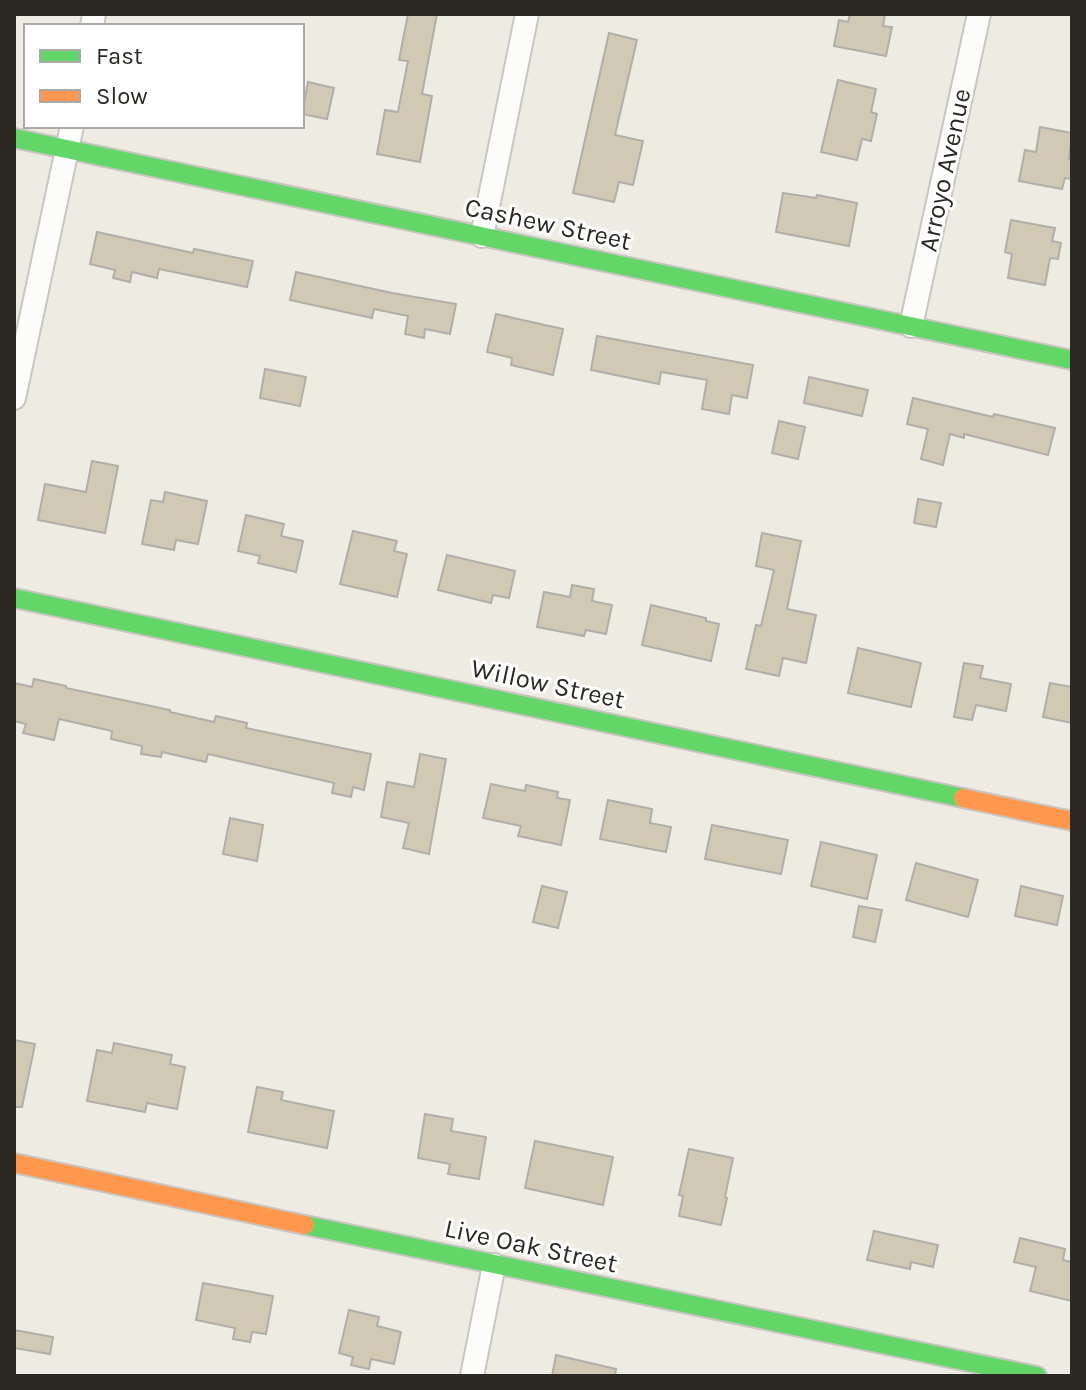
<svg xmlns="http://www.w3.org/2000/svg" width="1086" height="1390" font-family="Karla,sans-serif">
  <rect width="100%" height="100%" fill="#eeebe3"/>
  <g fill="#d2c9b5" stroke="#b1aea9" stroke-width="2">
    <path d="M 408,14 L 437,14 L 422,94 L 432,96 L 420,162 L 377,154 L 385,110 L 398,112 L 408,61 L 399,60 Z"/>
    <path d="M 850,14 L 885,14 L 883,26 L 892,27 L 886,56 L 834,46 L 839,20 L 848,22 Z"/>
    <path d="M 609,33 L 637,40 L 615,135 L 643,141 L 633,185 L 619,182 L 614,202 L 573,193 Z"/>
    <path d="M 838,80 L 876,89 L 871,112 L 877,114 L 871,141 L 862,139 L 857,160 L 821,152 Z"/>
    <path d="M 308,82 L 334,88 L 327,119 L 302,114 Z"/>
    <path d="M 1040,127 L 1072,133 L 1069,159 L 1072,160 L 1072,179 L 1065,178 L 1062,189 L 1019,181 L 1025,150 L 1036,152 Z"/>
    <path d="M 783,193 L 816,198 L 817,195 L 857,203 L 849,246 L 776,232 Z"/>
    <path d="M 1011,220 L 1055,228 L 1052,241 L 1061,243 L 1058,259 L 1050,258 L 1045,285 L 1008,278 L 1012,254 L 1005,252 Z"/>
    <path d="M 97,232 L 193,253 L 194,249 L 253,261 L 247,287 L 159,269 L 157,278 L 132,272 L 130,282 L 113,278 L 115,270 L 90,264 Z"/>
    <path d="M 296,272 L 392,293 L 456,304 L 450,334 L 425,329 L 424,338 L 405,334 L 408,316 L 374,309 L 372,318 L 290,300 Z"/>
    <path d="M 496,314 L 563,329 L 553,375 L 511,365 L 512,358 L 487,352 Z"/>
    <path d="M 597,336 L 753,365 L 747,398 L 732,395 L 729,414 L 702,409 L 707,380 L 661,372 L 659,384 L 591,370 Z"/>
    <path d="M 265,369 L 306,377 L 300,406 L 260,398 Z"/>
    <path d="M 809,377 L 868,390 L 862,416 L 804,403 Z"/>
    <path d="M 913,398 L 993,417 L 994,414 L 1055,428 L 1048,455 L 964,434 L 964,438 L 950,434 L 943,465 L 921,459 L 928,429 L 907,424 Z"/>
    <path d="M 779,421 L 805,427 L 798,459 L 772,453 Z"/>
    <path d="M 92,461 L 118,466 L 105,533 L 38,520 L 45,484 L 86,492 Z"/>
    <path d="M 165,492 L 207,501 L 198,544 L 176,540 L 174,550 L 142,544 L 151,500 L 163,502 Z"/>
    <path d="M 918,499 L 941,503 L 936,527 L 914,523 Z"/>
    <path d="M 246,515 L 284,524 L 281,536 L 303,541 L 296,572 L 258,563 L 260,556 L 238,551 Z"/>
    <path d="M 353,531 L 397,541 L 394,551 L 407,554 L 397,597 L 340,584 Z"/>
    <path d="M 762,533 L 801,541 L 787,609 L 816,615 L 806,663 L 783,658 L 779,676 L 746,669 L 756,625 L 761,626 L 774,570 L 756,566 Z"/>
    <path d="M 447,555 L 515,571 L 509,598 L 493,595 L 491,603 L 438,590 Z"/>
    <path d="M 572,585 L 594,589 L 592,601 L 612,605 L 606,634 L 586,630 L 584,636 L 537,627 L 544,592 L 570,597 Z"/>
    <path d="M 651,605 L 706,618 L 706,621 L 719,624 L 711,661 L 642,645 Z"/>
    <path d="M 858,648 L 921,663 L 911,707 L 848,693 Z"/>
    <path d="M 964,663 L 983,666 L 980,678 L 1011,684 L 1006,711 L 976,705 L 972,720 L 954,717 Z"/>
    <path d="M 34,679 L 66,686 L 66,688 L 170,710 L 170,712 L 214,722 L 216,716 L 247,723 L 246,728 L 371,754 L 364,790 L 353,787 L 351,797 L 332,793 L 334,783 L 208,754 L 206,762 L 162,752 L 161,757 L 141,754 L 142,746 L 111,739 L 112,731 L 59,719 L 54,740 L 23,733 L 26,724 L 14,721 L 14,683 L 32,687 Z"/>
    <path d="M 1050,683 L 1072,687 L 1072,723 L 1043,717 Z"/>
    <path d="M 420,754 L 446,759 L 429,854 L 403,848 L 409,823 L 381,817 L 387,782 L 414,787 Z"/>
    <path d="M 491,784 L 525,791 L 526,785 L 558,792 L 557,798 L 570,800 L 561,845 L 518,836 L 521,826 L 483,818 Z"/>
    <path d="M 608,800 L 652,809 L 650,823 L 671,827 L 666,852 L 600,839 Z"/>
    <path d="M 230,818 L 263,825 L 257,861 L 223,854 Z"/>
    <path d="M 712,825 L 788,840 L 781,874 L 705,859 Z"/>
    <path d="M 821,842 L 877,855 L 867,899 L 811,886 Z"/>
    <path d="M 916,863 L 978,880 L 968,917 L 906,900 Z"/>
    <path d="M 542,886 L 567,892 L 558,928 L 533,922 Z"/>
    <path d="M 1021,886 L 1063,896 L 1057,925 L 1015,916 Z"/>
    <path d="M 859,906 L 882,910 L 875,942 L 853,937 Z"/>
    <path d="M 14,1040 L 35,1044 L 22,1107 L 14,1107 Z"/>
    <path d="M 114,1043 L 172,1055 L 170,1064 L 185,1067 L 177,1109 L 147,1103 L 145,1112 L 87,1101 L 97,1050 L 112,1053 Z"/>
    <path d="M 257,1087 L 283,1092 L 281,1100 L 334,1111 L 327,1148 L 248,1132 Z"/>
    <path d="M 425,1114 L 453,1119 L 451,1131 L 486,1137 L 479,1179 L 448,1174 L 450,1164 L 418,1158 Z"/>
    <path d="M 535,1141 L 613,1157 L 603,1205 L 525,1188 Z"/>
    <path d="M 689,1149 L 733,1158 L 725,1197 L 727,1198 L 721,1225 L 679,1216 L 683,1196 L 679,1195 Z"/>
    <path d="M 874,1231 L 938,1245 L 933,1267 L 911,1262 L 910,1269 L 867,1260 Z"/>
    <path d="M 1020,1238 L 1065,1249 L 1063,1260 L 1072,1262 L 1072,1301 L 1030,1291 L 1036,1267 L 1014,1262 Z"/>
    <path d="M 203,1283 L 273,1296 L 266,1334 L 252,1332 L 250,1342 L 233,1339 L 235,1328 L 196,1320 Z"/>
    <path d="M 349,1310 L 379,1317 L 377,1326 L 401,1332 L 394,1364 L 371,1359 L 369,1369 L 351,1365 L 353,1357 L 339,1353 Z"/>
    <path d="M 14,1330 L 53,1337 L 50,1354 L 14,1348 Z"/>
    <path d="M 556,1355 L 616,1369 L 615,1376 L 552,1376 Z"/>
  </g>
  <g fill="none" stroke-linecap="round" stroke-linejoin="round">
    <defs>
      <g id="street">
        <path d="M 92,26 L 94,14"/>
        <path d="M 482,236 L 527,14"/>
        <path d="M 911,326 L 979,14"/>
        <path d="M 14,398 L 72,126"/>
        <path d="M 472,1376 L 494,1265"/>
      </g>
      <g id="fast">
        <path d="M 14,138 L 1072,360"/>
        <path d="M 14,598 L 963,798"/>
        <path d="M 305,1225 L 1037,1376"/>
      </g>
      <g id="slow">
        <path d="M 963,798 L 1072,821"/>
        <path d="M 14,1163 L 305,1225"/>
      </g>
    </defs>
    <use href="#street" stroke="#c9c6c1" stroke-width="26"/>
    <use href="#fast" stroke="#c9c6c1" stroke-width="22"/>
    <use href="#slow" stroke="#c9c6c1" stroke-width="22"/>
    <use href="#street" stroke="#fcfcfb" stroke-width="22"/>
    <use href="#fast" stroke="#63d668" stroke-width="18"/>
    <use href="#slow" stroke="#ff974d" stroke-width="18"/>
  </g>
  <g text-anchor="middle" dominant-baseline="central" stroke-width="6" stroke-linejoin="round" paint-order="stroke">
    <g font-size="26" fill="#2b2924" stroke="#fff">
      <text transform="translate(945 170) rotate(-78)">Arroyo Avenue</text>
      <text transform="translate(548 224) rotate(12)">Cashew Street</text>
      <text transform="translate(548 684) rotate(12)">Willow Street</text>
      <text transform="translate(531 1246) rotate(12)">Live Oak Street</text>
    </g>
  </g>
  <rect width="1086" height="1390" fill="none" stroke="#2b2924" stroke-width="32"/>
  <rect x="24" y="24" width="280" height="104" fill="#ffffff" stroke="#aaa9a7" stroke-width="2"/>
  <rect x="40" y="50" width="40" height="12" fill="#63d668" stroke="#aaa9a7" stroke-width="2"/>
  <text x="96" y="64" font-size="24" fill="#2b2924">Fast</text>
  <rect x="40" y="90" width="40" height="12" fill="#ff974d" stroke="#aaa9a7" stroke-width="2"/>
  <text x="96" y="104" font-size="24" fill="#2b2924">Slow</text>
</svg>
